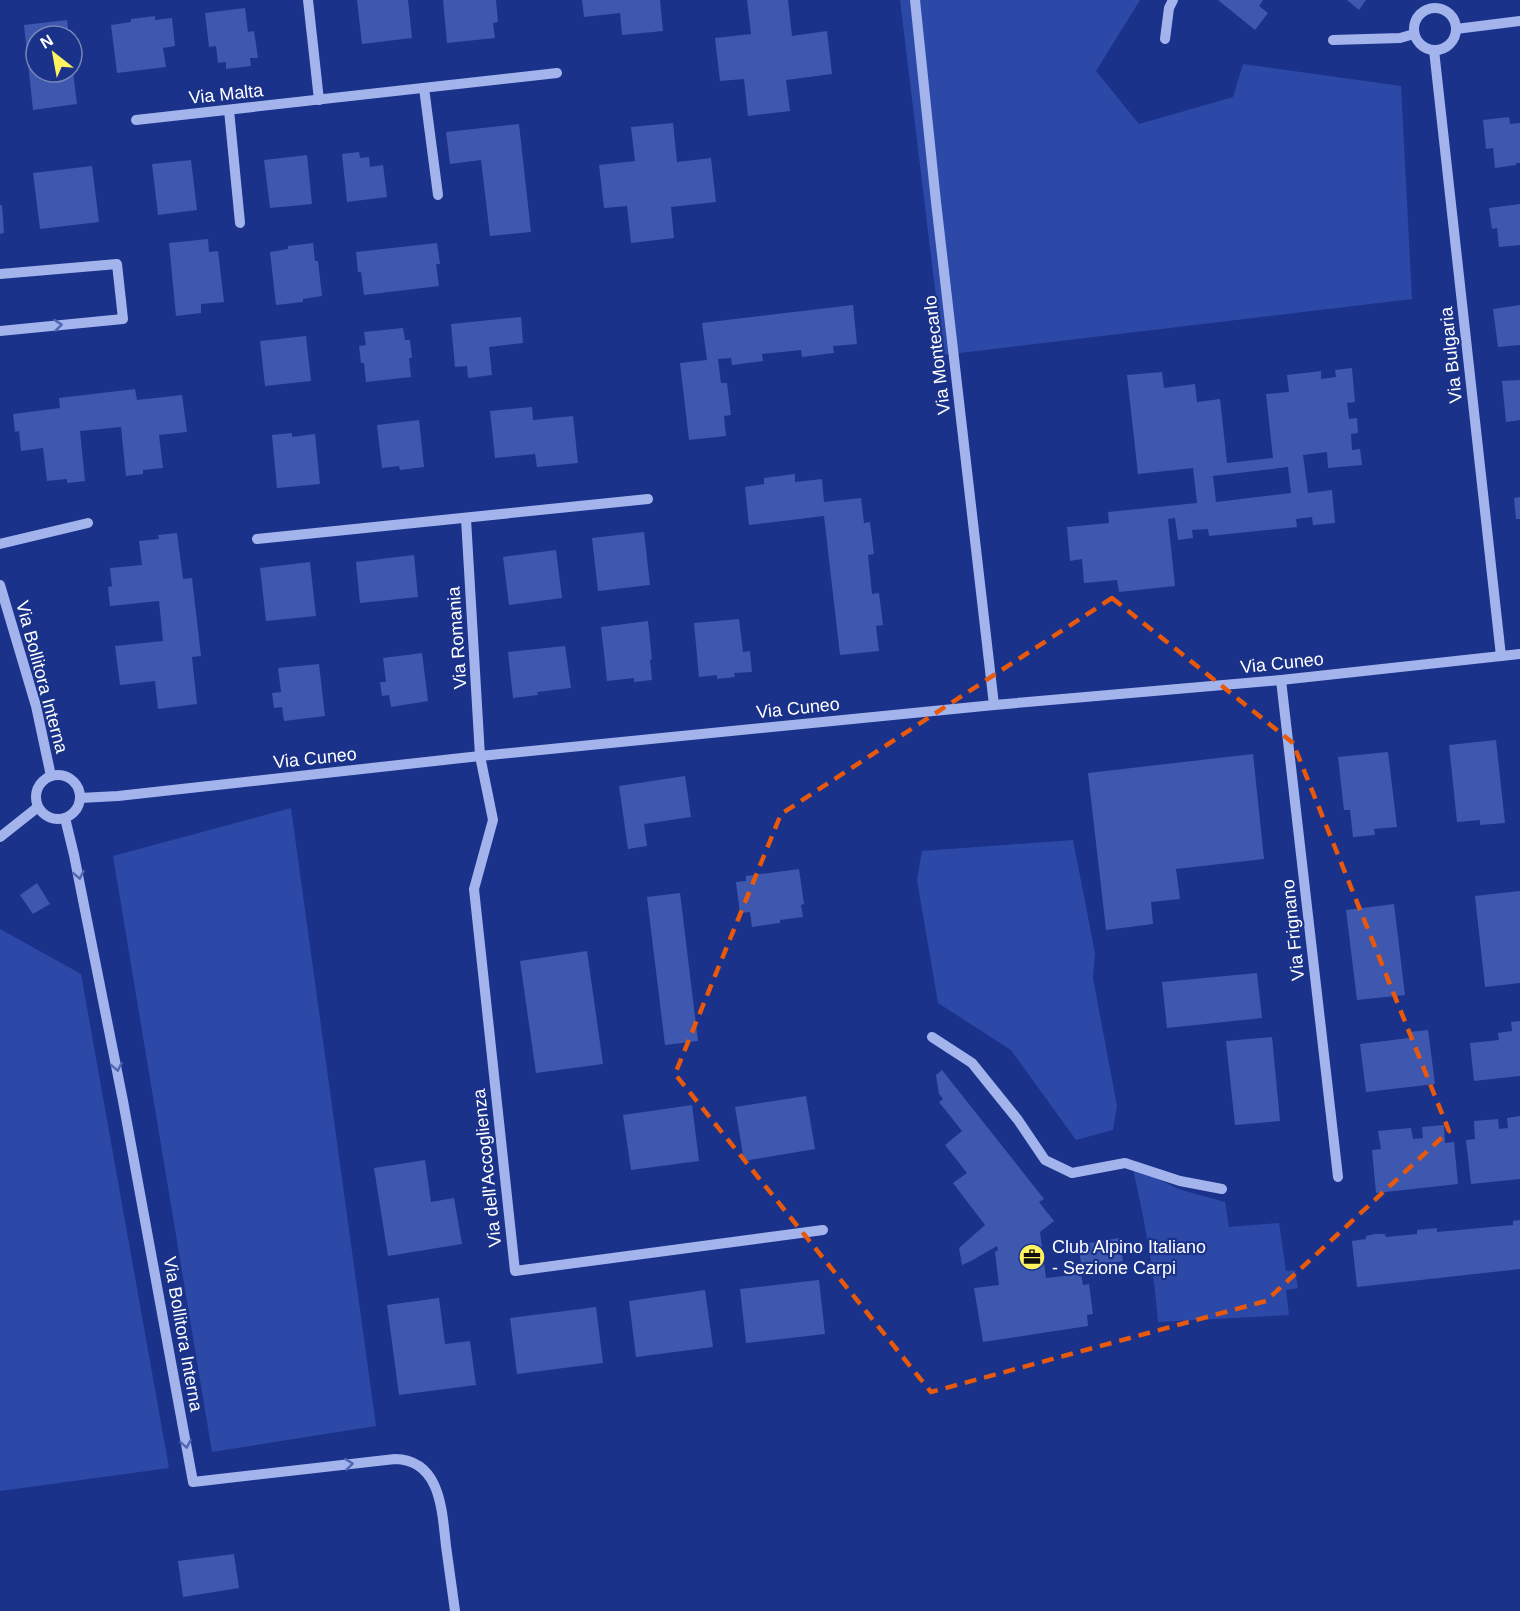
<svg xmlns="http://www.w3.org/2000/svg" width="1520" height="1611" font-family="Helvetica,sans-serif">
  <rect width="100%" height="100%" fill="#1a3289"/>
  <g fill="#2d49a7">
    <path d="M 900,0 L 1140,0 L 1096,71 L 1139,124 L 1233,97 L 1243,64 L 1401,86 L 1412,299 L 943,355 Z"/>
    <path d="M 291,808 L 376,1426 L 212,1452 L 113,856 Z"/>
    <path d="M 1073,840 L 1095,953 L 1093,978 L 1117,1106 L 1113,1130 L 1076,1140 L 1011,1050 L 938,1003 L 917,880 L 922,851 Z"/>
    <path d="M 0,929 L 81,974 L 169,1468 L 0,1491 Z"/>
    <path d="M 1132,1165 L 1178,1189 L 1225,1202 L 1229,1227 L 1279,1223 L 1286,1271 L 1295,1270 L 1298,1288 L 1286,1290 L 1289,1315 L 1158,1322 C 1154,1269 1144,1217 1132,1165 Z"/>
  </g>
  <g fill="#3e58b0" fill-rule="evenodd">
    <path d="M 357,0 L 408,0 L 412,38 L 362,44 Z"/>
    <path d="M 443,0 L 496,0 L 498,22 L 493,23 L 495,38 L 447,43 Z"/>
    <path d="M 582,0 L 660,0 L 663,31 L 622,35 L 620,13 L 584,17 Z"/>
    <path d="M 747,0 L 788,0 L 792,36 L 827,31 L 832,74 L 786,80 L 790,111 L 748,116 L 744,79 L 720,81 L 715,38 L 751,34 Z"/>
    <path d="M 1218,0 L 1263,0 L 1259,6 L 1268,13 L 1255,30 Z"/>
    <path d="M 1347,0 L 1366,0 L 1359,10 Z"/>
    <path d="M 245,8 L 248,32 L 254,31 L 258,58 L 250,58 L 251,66 L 226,69 L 226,62 L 218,63 L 216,46 L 209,47 L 205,13 Z"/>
    <path d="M 155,16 L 155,20 L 172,18 L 175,46 L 163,48 L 166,67 L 117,73 L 111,25 L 131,22 L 131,19 Z"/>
    <path d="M 67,20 L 69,36 L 36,36 L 36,72 L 73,72 L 77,104 L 33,110 L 24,25 Z"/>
    <path d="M 1509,117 L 1510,124 L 1520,123 L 1520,163 L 1516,163 L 1516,165 L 1495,168 L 1493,148 L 1486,149 L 1483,120 Z"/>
    <path d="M 673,123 L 677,162 L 711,158 L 716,202 L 671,207 L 674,238 L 631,243 L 627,206 L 604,208 L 599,165 L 635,161 L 631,127 Z"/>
    <path d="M 519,124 L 531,232 L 490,236 L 481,160 L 450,164 L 446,132 Z"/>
    <path d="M 359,152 L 360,158 L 369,157 L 370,167 L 383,165 L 387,197 L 347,202 L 342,154 Z"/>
    <path d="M 307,155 L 312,204 L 270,208 L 264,160 Z"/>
    <path d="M 191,160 L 197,210 L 158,215 L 152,164 Z"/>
    <path d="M 92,166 L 99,222 L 40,229 L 33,173 Z"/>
    <path d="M 1520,204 L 1520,245 L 1499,247 L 1497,228 L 1492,229 L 1489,208 Z"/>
    <path d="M 0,205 L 2,205 L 4,233 L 0,234 Z"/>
    <path d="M 208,239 L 209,252 L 218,251 L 224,302 L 201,304 L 201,313 L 176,316 L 169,243 Z"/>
    <path d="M 313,243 L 315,261 L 318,261 L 322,296 L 303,299 L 303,302 L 276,305 L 270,252 L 288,249 L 288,246 Z"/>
    <path d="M 437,243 L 440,264 L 436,264 L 439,286 L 364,295 L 361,272 L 358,272 L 356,252 Z"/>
    <path d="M 853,305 L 857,344 L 833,346 L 834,353 L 802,357 L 801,350 L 762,354 L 763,361 L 732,365 L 731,358 L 718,359 L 721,383 L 727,383 L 731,415 L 724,416 L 726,436 L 689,440 L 680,363 L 707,360 L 702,323 Z"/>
    <path d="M 1520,305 L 1520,345 L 1498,347 L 1493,309 Z"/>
    <path d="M 521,317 L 523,343 L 489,347 L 492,375 L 468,378 L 467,366 L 455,367 L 451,324 Z"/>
    <path d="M 403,328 L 405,340 L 410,340 L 412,358 L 409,358 L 411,377 L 366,382 L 364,363 L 361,363 L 359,346 L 366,345 L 364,332 Z"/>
    <path d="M 306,336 L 311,381 L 265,386 L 260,341 Z"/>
    <path d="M 1352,368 L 1355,402 L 1347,403 L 1349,419 L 1357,418 L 1358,433 L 1351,434 L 1352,450 L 1360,449 L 1362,465 L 1328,468 L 1327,452 L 1303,455 L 1308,493 L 1332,490 L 1335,523 L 1313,525 L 1312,517 L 1296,519 L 1297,527 L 1209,536 L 1208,529 L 1192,530 L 1193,538 L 1178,540 L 1175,518 L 1168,519 L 1175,586 L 1119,592 L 1117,580 L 1084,583 L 1082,559 L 1070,561 L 1067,527 L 1109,523 L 1108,512 L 1197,503 L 1193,468 L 1138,474 L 1127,375 L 1162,372 L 1164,388 L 1195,384 L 1197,402 L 1220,399 L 1227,463 L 1273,458 L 1266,394 L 1289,392 L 1287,375 L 1321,371 L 1321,379 L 1336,377 L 1335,370 ZM 1288,467 L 1291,493 L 1216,502 L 1213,476 Z"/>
    <path d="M 1520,380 L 1520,420 L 1506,422 L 1502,381 Z"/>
    <path d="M 135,389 L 137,400 L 182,395 L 187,432 L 159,435 L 163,468 L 143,470 L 143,474 L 126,476 L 121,427 L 80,431 L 85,481 L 67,483 L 67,479 L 47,481 L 43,448 L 21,451 L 19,431 L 15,432 L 13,414 L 60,408 L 59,398 Z"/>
    <path d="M 532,407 L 533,420 L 573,416 L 578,463 L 537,467 L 535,454 L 495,458 L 490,411 Z"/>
    <path d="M 419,420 L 424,467 L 400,470 L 399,466 L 382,468 L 377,425 Z"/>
    <path d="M 292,433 L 292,437 L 315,434 L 320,484 L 277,488 L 272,435 Z"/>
    <path d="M 795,474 L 795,482 L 822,479 L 824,502 L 861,498 L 864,523 L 870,522 L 874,554 L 868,555 L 872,594 L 879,593 L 883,625 L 876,626 L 879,651 L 840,655 L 824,516 L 749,525 L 745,487 L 764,484 L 764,478 Z"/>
    <path d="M 1520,497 L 1520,519 L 1516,519 L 1514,498 Z"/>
    <path d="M 644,532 L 650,585 L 598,591 L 592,538 Z"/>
    <path d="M 177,533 L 183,579 L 192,578 L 201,656 L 192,657 L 197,704 L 158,709 L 155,681 L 120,685 L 115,646 L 163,641 L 159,601 L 110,606 L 108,587 L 112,586 L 110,568 L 142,565 L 139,541 L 159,539 L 158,535 Z"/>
    <path d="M 556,550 L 562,598 L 509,605 L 503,557 Z"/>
    <path d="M 414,555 L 418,597 L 360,603 L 356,562 Z"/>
    <path d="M 310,562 L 316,616 L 266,621 L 260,568 Z"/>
    <path d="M 739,619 L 743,652 L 750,651 L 752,672 L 734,673 L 735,677 L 717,679 L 717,675 L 699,677 L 694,623 Z"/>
    <path d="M 648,621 L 652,659 L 650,660 L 652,680 L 634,682 L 634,678 L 607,681 L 601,627 Z"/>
    <path d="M 565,646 L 571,688 L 537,692 L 538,695 L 513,698 L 508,652 Z"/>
    <path d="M 422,653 L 428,701 L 391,707 L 389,695 L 382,696 L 380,682 L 386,682 L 383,658 Z"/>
    <path d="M 319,664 L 325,716 L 284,721 L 282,707 L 274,708 L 272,693 L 281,692 L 278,668 Z"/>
    <path d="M 1496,740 L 1505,823 L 1480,825 L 1480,820 L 1457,822 L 1449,745 Z"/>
    <path d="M 1388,752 L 1397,827 L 1374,829 L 1375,835 L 1353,837 L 1350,810 L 1344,810 L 1338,757 Z"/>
    <path d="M 1253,754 L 1264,859 L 1176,869 L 1180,899 L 1151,902 L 1153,924 L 1106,930 L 1088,773 Z"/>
    <path d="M 685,776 L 691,817 L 644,824 L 647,846 L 628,849 L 619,786 Z"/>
    <path d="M 799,869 L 804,904 L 801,905 L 803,917 L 780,920 L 780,923 L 752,927 L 750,912 L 740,913 L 736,882 L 746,881 L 746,876 Z"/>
    <path d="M 37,883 L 50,904 L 33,914 L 20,895 Z"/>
    <path d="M 1520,891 L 1520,983 L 1485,987 L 1475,896 Z"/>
    <path d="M 680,893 L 698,1041 L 665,1045 L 647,897 Z"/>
    <path d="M 1394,904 L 1405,995 L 1357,1000 L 1346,910 Z"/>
    <path d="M 587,951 L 603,1064 L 536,1073 L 520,961 Z"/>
    <path d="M 1257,973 L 1262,1018 L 1167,1028 L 1162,982 Z"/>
    <path d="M 1520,1021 L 1520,1076 L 1474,1081 L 1470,1043 L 1499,1040 L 1498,1033 L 1512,1031 L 1511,1022 Z"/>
    <path d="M 1428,1030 L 1435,1084 L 1366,1092 L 1360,1044 L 1409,1038 L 1409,1032 Z"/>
    <path d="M 1272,1037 L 1280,1121 L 1235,1125 L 1226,1041 Z"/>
    <path d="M 942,1070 L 1044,1199 L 1039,1202 L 1054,1221 L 1040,1232 L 1046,1278 L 1081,1274 L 1083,1285 L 1089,1284 L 1093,1314 L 1087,1315 L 1088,1326 L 983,1342 L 974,1288 L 999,1285 L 995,1252 L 998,1250 L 997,1246 L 971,1261 L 962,1265 L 959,1248 L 985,1225 L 953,1183 L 967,1173 L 945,1145 L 962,1131 L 939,1102 L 943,1099 L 939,1094 L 936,1075 Z"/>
    <path d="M 806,1096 L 815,1149 L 744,1161 L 735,1107 Z"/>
    <path d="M 692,1105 L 699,1161 L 631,1170 L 623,1115 Z"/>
    <path d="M 1520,1116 L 1520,1179 L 1471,1184 L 1466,1140 L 1475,1139 L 1474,1121 L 1498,1119 L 1499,1129 L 1508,1128 L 1507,1118 Z"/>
    <path d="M 1444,1125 L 1445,1143 L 1454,1142 L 1458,1184 L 1376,1193 L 1372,1150 L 1381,1149 L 1378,1131 L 1411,1128 L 1413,1139 L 1423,1138 L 1422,1127 Z"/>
    <path d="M 425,1160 L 431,1202 L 454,1198 L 462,1244 L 388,1256 L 374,1168 Z"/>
    <path d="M 1520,1220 L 1520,1269 L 1357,1287 L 1352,1241 L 1366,1239 L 1366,1236 L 1375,1234 L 1385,1234 L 1386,1237 L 1417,1234 L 1417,1230 L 1437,1228 L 1437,1232 L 1513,1225 L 1513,1221 Z"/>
    <path d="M 1119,1238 L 1123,1261 L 1082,1268 L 1078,1245 Z"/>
    <path d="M 819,1280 L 825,1334 L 746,1343 L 740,1289 Z"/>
    <path d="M 705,1290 L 713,1347 L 636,1357 L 629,1301 Z"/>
    <path d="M 439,1298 L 445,1344 L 470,1341 L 476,1385 L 399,1395 L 387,1305 Z"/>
    <path d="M 596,1307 L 603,1363 L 517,1374 L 510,1318 Z"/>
    <path d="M 234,1554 L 239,1588 L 183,1597 L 178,1561 Z"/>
  </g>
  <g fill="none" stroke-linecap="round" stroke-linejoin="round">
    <g stroke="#a3b4ed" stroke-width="10">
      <path d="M 308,0 L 319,100"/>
      <path d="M 915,0 L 936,202 L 994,705"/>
      <circle cx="1435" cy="29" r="21"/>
      <path d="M 1456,29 L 1520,21"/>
      <path d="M 1165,39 L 1169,8 L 1173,0"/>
      <path d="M 1333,40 L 1400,38 L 1414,34"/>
      <path d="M 1434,50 L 1501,656"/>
      <path d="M 424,88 L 438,195"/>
      <path d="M 229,110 L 240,223"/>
      <path d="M 136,120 L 557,73"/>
      <path d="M 0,274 L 117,264 L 123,319 L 0,331"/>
      <path d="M 466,519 L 480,756 L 493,820 L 474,889 L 515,1271 L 823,1230"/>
      <path d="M 257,539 L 648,499"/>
      <path d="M 0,544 L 88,523"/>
      <path d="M 0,585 L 36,706 L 51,776"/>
      <path d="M 1281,680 L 1338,1177"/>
      <circle cx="58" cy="797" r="22"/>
      <path d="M 80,798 L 118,796 L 480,756 L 994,705 L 1281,680 L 1520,654"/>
      <path d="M 65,818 L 74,855 L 123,1101 L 193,1482 L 395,1459 C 441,1460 442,1511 446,1546 C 449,1568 452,1589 455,1611"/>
      <path d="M 0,837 L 38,807"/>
      <path d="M 932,1037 L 972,1063 L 1018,1120 L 1045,1160 L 1072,1173 L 1125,1163 L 1180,1181 L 1222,1189"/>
    </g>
  </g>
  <defs><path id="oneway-chevron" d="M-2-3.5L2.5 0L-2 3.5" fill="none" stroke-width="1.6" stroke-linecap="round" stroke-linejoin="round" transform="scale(1.5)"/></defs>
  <g stroke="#5166b1">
    <use href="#oneway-chevron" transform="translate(58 325) rotate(-6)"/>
    <use href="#oneway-chevron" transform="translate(79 875) rotate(79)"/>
    <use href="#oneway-chevron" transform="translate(117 1067) rotate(79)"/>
    <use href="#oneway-chevron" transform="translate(186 1444) rotate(80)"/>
    <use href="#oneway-chevron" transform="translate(349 1464) rotate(-7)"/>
  </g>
  <path fill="none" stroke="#e8590c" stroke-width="4.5" stroke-dasharray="12 8" stroke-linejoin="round" d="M 1112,598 L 1293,743 L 1449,1131 L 1266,1301 L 931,1392 L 675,1074 L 781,814 Z"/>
  <defs>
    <symbol id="office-disc" viewBox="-11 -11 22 22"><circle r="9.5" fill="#fff45f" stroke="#1a3289"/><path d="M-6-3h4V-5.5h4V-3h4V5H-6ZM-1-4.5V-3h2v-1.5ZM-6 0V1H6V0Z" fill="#111"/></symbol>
  </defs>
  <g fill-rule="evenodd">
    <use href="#office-disc" x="1017" y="1242" width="30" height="30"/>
  </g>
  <g text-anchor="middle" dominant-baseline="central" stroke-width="4.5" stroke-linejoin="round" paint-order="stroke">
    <g font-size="18" fill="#fff" stroke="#1a3289">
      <text transform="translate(226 94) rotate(-6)">Via Malta</text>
      <text transform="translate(937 355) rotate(-97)">Via Montecarlo</text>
      <text transform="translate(1451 355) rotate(-96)">Via Bulgaria</text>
      <text transform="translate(457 638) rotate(-94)">Via Romania</text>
      <text transform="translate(1282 663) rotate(-6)">Via Cuneo</text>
      <text transform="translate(42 677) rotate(75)">Via Bollitora Interna</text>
      <text transform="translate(798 708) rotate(-6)">Via Cuneo</text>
      <text transform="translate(315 758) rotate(-6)">Via Cuneo</text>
      <text transform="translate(1293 930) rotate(-96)">Via Frignano</text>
      <text transform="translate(487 1168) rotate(-96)">Via dell'Accoglienza</text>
      <text transform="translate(183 1334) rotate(80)">Via Bollitora Interna</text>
    </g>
    <g font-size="18" fill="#fff" stroke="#1a3289" text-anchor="start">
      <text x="1052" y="1247">Club Alpino Italiano<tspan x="1052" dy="21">- Sezione Carpi</tspan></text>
    </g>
  </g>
  <g transform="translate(54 54) rotate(329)"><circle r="28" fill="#1a3289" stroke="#7684b8" stroke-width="1.5"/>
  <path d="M0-4.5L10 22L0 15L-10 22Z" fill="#fff45f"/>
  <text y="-9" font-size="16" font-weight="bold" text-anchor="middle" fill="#ffffff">N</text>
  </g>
</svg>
